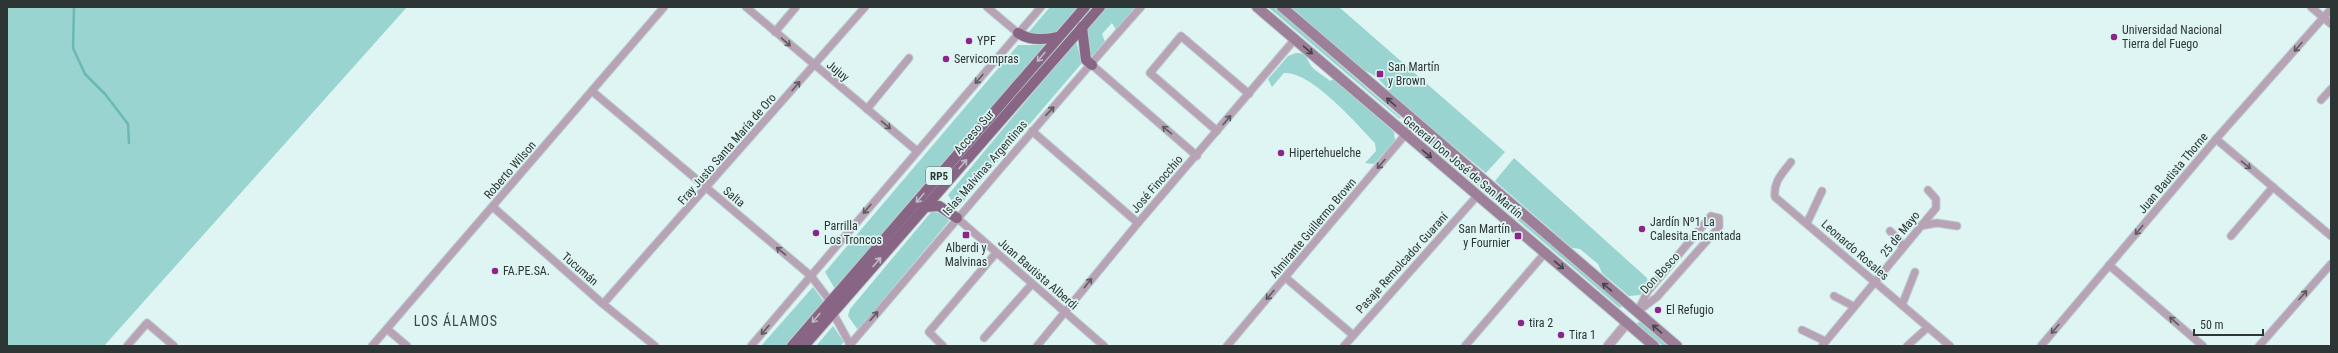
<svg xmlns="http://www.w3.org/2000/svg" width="2338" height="353" font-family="'Roboto Condensed',sans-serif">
  <rect width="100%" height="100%" fill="#def5f3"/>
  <g fill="#99d4d1">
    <path d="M 7,7 L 407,7 L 104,346 L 7,346 Z"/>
    <path d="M 1050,7 L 1078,7 L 1054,34 L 1046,37 L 1027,34 Z"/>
    <path d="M 1105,7 L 1135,7 L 1116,30 L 1112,23 L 1102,34 L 1105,42 L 1090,58 L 1087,29 Z"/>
    <path d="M 1268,7 L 1274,7 L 1401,118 L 1400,119 Z"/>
    <path d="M 1291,7 L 1339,7 L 1505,152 L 1486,173 L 1392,96 C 1384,84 1376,73 1362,70 Z"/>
    <path d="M 1076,41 L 1082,63 L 957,209 L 948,195 Z"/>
    <path d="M 1018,45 L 1045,45 L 835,289 L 825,272 Z"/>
    <path d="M 1296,53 C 1308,53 1306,59 1312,67 C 1316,72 1325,76 1330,81 L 1334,79 L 1394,132 L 1395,141 L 1374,164 L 1365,163 L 1376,151 L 1375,143 C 1357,124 1311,71 1284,73 L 1272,87 L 1268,79 L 1288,56 Z"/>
    <path d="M 1421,132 L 1623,304 L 1622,306 L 1620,308 L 1420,136 Z"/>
    <path d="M 1514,158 L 1647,278 L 1648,285 L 1640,295 L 1629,296 L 1602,273 L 1598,264 L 1580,249 L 1572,248 L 1495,181 Z"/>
    <path d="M 932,211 L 944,215 L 949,221 L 858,330 L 848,316 L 850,309 Z"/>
    <path d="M 813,287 L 824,302 L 786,346 L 761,346 Z"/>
    <path d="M 1640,322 L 1668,346 L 1663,346 L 1638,325 L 1637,323 Z"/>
    <path d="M 833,326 L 844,342 L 840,346 L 816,346 Z"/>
  </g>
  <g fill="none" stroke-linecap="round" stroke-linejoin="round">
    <path stroke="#6ab9b5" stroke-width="2.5" d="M 74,7 L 73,48 L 85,74 L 105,94 L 128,124 L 129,143"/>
    <defs>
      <g id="minor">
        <path d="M 746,7 L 917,151"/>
        <path d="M 987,7 L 1018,33"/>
        <path d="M 2311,7 L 2331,24"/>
        <path d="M 775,32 L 796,7"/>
        <path d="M 1092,65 L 1197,156"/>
        <path d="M 592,91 L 811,276 L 830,301 L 833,313 L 851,346"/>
        <path d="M 2321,100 L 2331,89"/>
        <path d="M 867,109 L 909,58"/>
        <path d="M 1032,131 L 1138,223"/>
        <path d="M 1217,131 L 1150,73 L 1181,36 L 1249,94"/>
        <path d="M 2216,139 L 2331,236"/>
        <path d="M 1791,162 C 1782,174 1773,182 1775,197 L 1950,346"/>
        <path d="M 493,207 L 603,304 L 655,346"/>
        <path d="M 1711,216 L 1719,218 L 1719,227 L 1657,297 L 1637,312 L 1648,291 Z"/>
        <path d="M 957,218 L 1104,346"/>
        <path d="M 1807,223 L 1822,191"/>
        <path d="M 1920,226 L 1937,223 L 1957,226"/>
        <path d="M 1890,231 L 1899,240 L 1902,247"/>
        <path d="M 2231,236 L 2273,187"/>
        <path d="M 2109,265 L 2203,346"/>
        <path d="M 1286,278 L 1353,335"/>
        <path d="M 1834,296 L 1853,306"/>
        <path d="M 603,304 L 865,7"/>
        <path d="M 1902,305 L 1915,272"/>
        <path d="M 387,329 L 407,346"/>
        <path d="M 1802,330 L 1825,341"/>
        <path d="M 984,338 L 1032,284"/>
        <path d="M 127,346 L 147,323 L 174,346"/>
        <path d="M 372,346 L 664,7"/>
        <path d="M 751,346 L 1041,7"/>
        <path d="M 849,346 C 946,233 1042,118 1141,7"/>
        <path d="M 943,346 L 929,332 L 996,253"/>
        <path d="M 1037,346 L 1138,223 L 1295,39"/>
        <path d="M 1227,346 L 1415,123"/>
        <path d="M 1344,346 L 1477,196"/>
        <path d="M 1465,346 L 1545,253"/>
        <path d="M 1822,346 L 1936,208 L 1936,199 L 1928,190"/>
        <path d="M 1907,346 L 1927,328"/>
        <path d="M 2041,346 L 2216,139 L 2331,9"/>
        <path d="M 2259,346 L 2331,264"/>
      </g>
      <path id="tertiary" d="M 1608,346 L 1627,323"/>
      <g id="secondary">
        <path d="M 1257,7 L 1654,346"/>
        <path d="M 1282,7 L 1677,346"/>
      </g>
      <g id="primary">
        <path d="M 1082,27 L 1086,60 L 1092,65"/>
        <path d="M 1018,33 C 1030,41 1044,40 1057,37"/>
        <path d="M 924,207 L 939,206 L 957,218"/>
        <path d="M 792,346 L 1085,7"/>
        <path d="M 804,346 L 1100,7"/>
      </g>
    </defs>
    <use href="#minor" stroke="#bbcfcd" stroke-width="9"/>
    <use href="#tertiary" stroke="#bbcfcd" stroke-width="11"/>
    <use href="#secondary" stroke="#bbcfcd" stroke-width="12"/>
    <use href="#primary" stroke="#bbcfcd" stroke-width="12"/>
    <use href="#minor" stroke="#b8a3b6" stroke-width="7"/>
    <use href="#tertiary" stroke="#b8a3b6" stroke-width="9"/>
    <use href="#secondary" stroke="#9d7f99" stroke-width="10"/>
    <use href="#primary" stroke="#886485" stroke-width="10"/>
  </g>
  <defs><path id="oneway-shaft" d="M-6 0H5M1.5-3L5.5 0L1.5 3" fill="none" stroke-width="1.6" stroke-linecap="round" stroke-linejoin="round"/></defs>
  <g stroke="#5e5c62">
    <use href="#oneway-shaft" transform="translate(786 42) rotate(41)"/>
    <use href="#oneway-shaft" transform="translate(2298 47) rotate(131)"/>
    <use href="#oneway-shaft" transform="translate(979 79) rotate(131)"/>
    <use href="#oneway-shaft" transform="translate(796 86) rotate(-49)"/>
    <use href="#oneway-shaft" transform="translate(1050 111) rotate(-47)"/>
    <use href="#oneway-shaft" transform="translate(1227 120) rotate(-50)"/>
    <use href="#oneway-shaft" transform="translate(886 125) rotate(40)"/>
    <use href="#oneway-shaft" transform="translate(1167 130) rotate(-140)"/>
    <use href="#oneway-shaft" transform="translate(1381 164) rotate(131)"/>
    <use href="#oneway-shaft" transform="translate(2246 165) rotate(40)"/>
    <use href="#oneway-shaft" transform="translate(867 209) rotate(131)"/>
    <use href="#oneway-shaft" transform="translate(2139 230) rotate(130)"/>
    <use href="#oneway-shaft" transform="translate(781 251) rotate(-140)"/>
    <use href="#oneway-shaft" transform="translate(1088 283) rotate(-51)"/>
    <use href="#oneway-shaft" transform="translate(1270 295) rotate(131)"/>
    <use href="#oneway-shaft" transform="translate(2303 295) rotate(-49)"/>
    <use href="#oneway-shaft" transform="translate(874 316) rotate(-50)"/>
    <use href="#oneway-shaft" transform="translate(2174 321) rotate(-139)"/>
    <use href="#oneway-shaft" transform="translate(2055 329) rotate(130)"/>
    <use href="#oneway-shaft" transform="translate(765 330) rotate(130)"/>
  </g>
  <g stroke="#434549">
    <use href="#oneway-shaft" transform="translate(1308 50) rotate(41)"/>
    <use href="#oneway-shaft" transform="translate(1391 102) rotate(-139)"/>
    <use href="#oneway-shaft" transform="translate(1427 154) rotate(40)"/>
    <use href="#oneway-shaft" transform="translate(1559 265) rotate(40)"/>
    <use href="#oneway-shaft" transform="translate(1607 287) rotate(-140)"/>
    <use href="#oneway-shaft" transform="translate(1657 329) rotate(-139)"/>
  </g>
  <g stroke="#bcbbc7">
    <use href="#oneway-shaft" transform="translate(1041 57) rotate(130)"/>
    <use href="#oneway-shaft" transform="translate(963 164) rotate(-49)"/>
    <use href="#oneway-shaft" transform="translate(920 198) rotate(131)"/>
    <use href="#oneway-shaft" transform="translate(877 262) rotate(-49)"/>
    <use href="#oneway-shaft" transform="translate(816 318) rotate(130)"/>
  </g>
  <g fill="#8d2489" stroke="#def5f3" stroke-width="1.5">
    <circle cx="2114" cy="37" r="4"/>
    <circle cx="969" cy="41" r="4"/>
    <circle cx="946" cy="59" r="4"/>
    <rect x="1376" y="70" width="8" height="8" rx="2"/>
    <circle cx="1281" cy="153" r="4"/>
    <circle cx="1642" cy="229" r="4"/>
    <circle cx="816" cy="233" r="4"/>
    <rect x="962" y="231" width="8" height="8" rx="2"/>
    <rect x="1514" y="232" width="8" height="8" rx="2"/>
    <circle cx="495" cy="271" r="4"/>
    <circle cx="1658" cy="310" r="4"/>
    <circle cx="1521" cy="323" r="4"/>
    <circle cx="1561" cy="335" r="4"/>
  </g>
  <g text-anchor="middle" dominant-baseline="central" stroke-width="3.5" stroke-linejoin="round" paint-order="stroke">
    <rect fill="#def5f3" stroke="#626f6e" stroke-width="1" x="926" y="167" width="26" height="18" rx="3"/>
    <g font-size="11" font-weight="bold" fill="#2d3635">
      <text x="939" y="176">RP5</text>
    </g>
    <g font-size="12" fill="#2d3635" stroke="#def5f3" text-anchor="start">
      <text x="2122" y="30">Universidad Nacional<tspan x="2122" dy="14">Tierra del Fuego</tspan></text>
      <text x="977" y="41">YPF</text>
      <text x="954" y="59">Servicompras</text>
      <text x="1388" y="67">San Martín<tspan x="1388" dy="14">y Brown</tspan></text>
      <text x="1289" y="153">Hipertehuelche</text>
      <text x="1650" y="222">Jardín Nº1 La<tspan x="1650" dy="14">Calesita Encantada</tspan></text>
      <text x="824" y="226">Parrilla<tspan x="824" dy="14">Los Troncos</tspan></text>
      <text x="1510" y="229" text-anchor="end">San Martín<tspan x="1510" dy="14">y Fournier</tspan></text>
      <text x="966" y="248" text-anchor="middle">Alberdi y<tspan x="966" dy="14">Malvinas</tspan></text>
      <text x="503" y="271">FA.PE.SA.</text>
      <text x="1666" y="310">El Refugio</text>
      <text x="1529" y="323">tira 2</text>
      <text x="1569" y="335">Tira 1</text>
    </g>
    <g font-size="12" fill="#2d3635" stroke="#def5f3">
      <text transform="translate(838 71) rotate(39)">Jujuy</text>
      <text transform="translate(974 132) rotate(-49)">Acceso Sur</text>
      <text transform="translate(727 149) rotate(-49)">Fray Justo Santa María de Oro</text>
      <text transform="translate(1463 167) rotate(40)">General Don José de San Martín</text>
      <text transform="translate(985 168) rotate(-49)">Islas Malvinas Argentinas</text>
      <text transform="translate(510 170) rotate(-49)">Roberto Wilson</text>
      <text transform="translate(2173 173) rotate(-50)">Juan Bautista Thorne</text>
      <text transform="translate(1157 184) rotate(-49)">José Finocchio</text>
      <text transform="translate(734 197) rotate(40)">Salta</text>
      <text transform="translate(1313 228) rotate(-50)">Almirante Guillermo Brown</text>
      <text transform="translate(1900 234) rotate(-51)">25 de Mayo</text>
      <text transform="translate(1855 250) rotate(41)">Leonardo Rosales</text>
      <text transform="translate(1402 263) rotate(-48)">Pasaje Remolcador Guaraní</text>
      <text transform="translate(580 269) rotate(41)">Tucumán</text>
      <text transform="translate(1660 273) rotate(-47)">Don Bosco</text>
      <text transform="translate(1038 274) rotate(41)">Juan Bautista Alberdi</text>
    </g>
    <g font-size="14" letter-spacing="1" fill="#374a49" stroke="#def5f3">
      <text x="456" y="321">LOS ÁLAMOS</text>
    </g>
  </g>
  <rect width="2338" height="353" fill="none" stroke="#2d3635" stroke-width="16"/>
  <path d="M2194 329v6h69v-6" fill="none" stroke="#2d3635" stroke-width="2"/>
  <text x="2200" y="329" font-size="12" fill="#2d3635" stroke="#def5f3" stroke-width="3" paint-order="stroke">50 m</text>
</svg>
